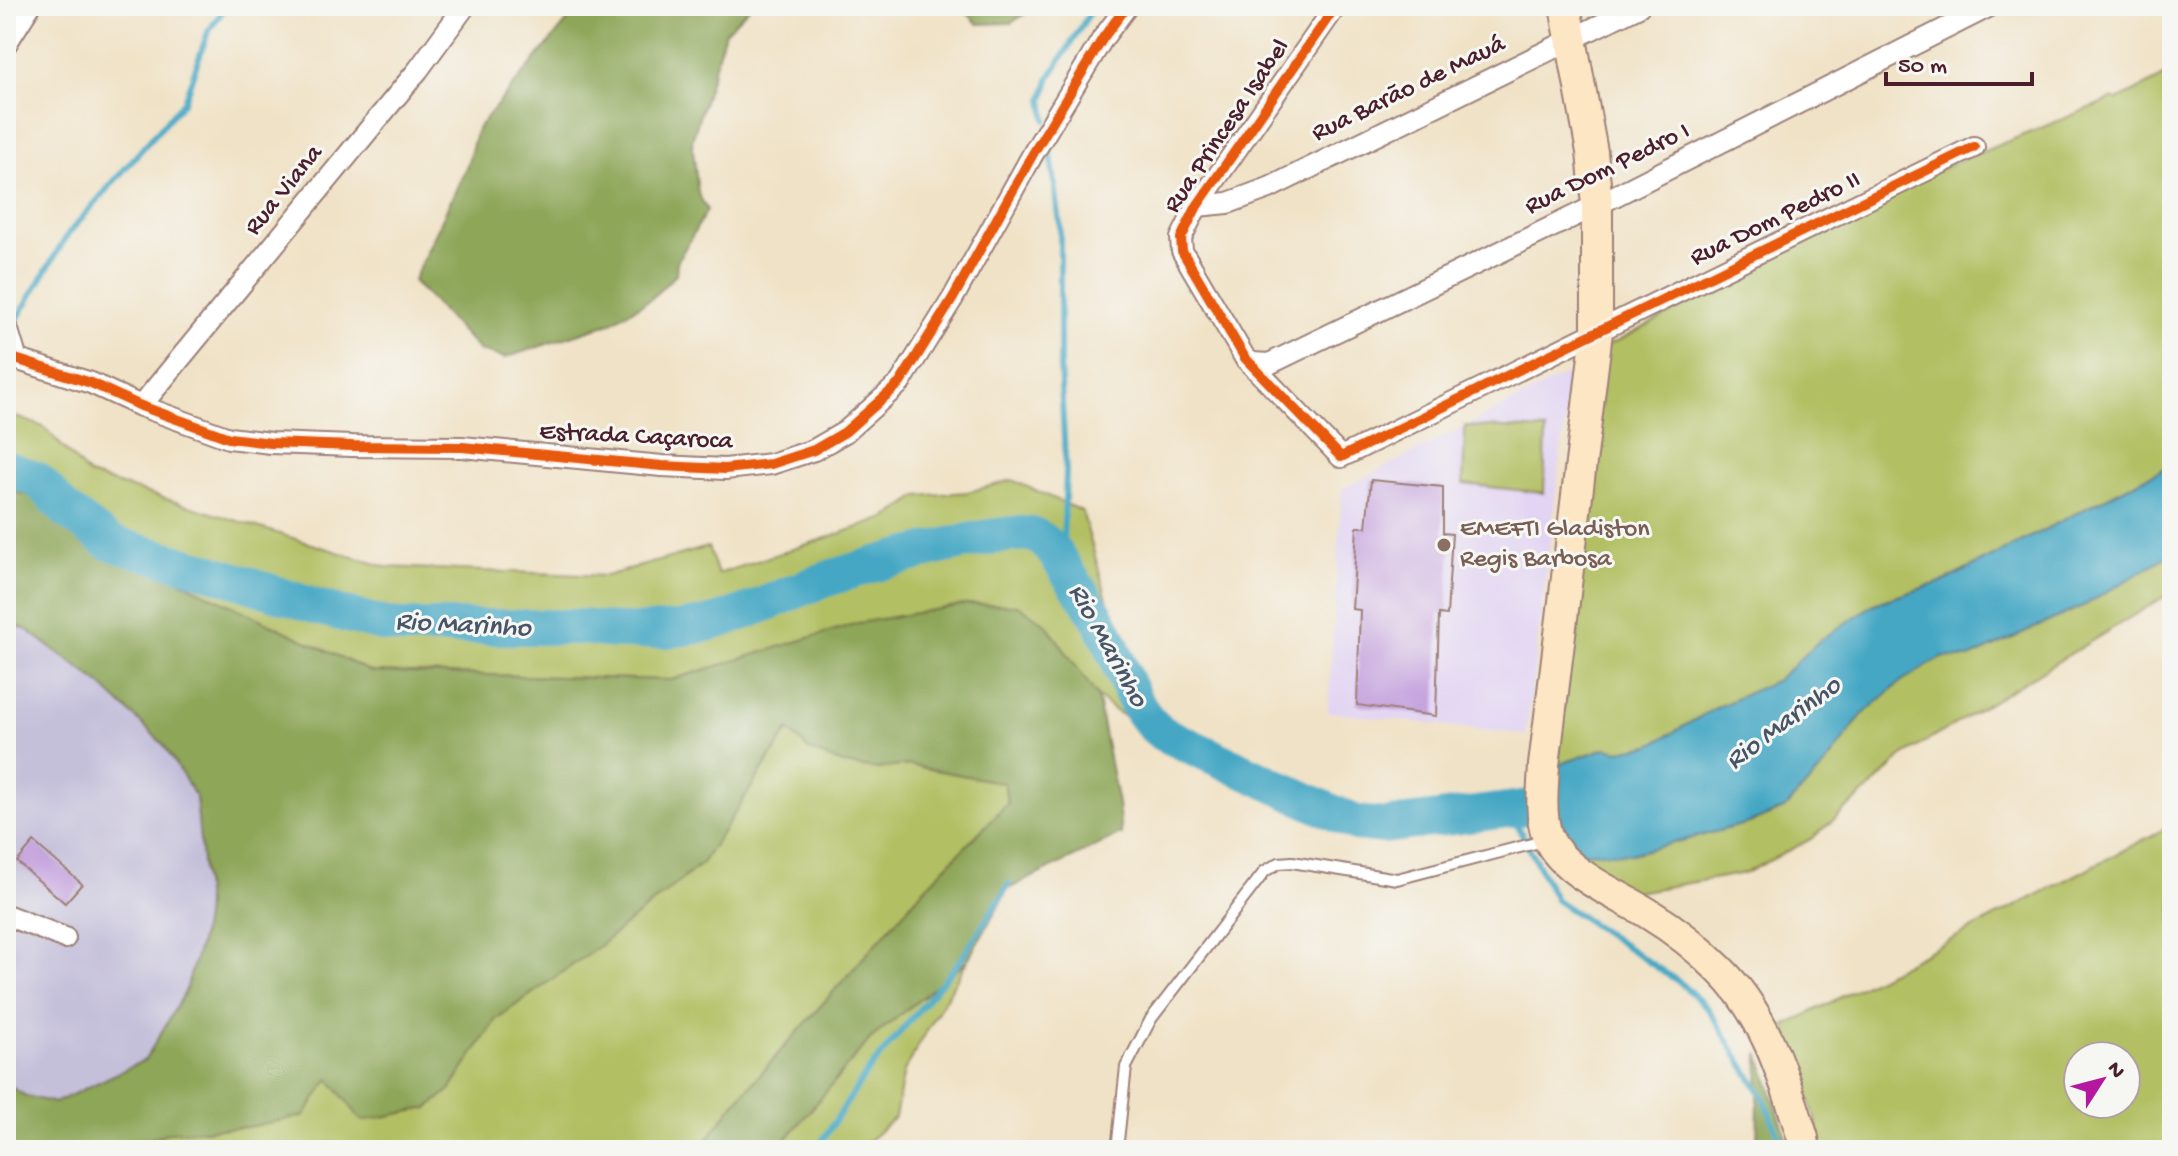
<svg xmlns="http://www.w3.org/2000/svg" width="2178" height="1156" font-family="'Gochi Hand',sans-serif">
  <rect width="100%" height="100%" fill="#f6f6f2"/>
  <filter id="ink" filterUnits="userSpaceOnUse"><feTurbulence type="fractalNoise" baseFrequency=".0125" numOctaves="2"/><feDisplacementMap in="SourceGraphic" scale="16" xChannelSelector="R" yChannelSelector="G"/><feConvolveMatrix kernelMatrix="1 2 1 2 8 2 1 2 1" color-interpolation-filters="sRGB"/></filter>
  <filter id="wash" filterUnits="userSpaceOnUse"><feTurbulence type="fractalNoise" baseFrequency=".006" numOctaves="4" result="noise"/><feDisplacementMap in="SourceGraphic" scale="32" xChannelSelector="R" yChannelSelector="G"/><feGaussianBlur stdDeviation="1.8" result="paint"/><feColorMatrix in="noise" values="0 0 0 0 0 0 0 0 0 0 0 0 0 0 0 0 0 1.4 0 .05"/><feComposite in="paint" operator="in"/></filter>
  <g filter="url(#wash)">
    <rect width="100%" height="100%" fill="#f0e2c6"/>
    <path fill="#e2d4f3" d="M 1571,372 L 1526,735 L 1328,712 L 1342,489 Z"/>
    <path fill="#c5c0da" d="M 6,622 L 27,630 L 98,682 L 163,744 L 196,796 L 200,835 L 206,905 L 200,943 L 185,992 L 145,1060 L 55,1103 L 26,1096 L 6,1084 Z"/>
    <g fill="#b2c063" stroke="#7e7047" stroke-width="2" fill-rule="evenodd">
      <path d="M 2172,72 L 2172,464 L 1944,581 L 1874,604 L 1819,643 L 1777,680 L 1714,709 L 1651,745 L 1619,751 L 1605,748 L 1558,765 L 1604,346 L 1616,342 L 1945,167 L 2114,98 L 2116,101 Z"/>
      <path d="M 6,413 L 44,427 L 89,475 L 386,567 L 606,576 L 708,547 L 718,574 L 886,518 L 918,496 L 968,492 L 1012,480 L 1082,511 L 1127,668 L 1160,734 L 1116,712 L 1097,696 L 1046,624 L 858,623 L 671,680 L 371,672 L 184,583 L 27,495 L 6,490 Z"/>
      <path d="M 1465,426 L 1546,430 L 1544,493 L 1463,484 Z"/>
      <path d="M 2172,553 L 2172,592 L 1901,757 L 1873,786 L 1811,839 L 1746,873 L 1625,894 L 1575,854 L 1596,852 L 1631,854 L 1749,823 L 1784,809 L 1821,770 L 1862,715 L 1903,680 L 1943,657 L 1969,658 L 2087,604 Z"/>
      <path d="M 789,730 L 809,750 L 876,769 L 909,765 L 1004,783 L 1008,803 L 925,888 L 735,1103 L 699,1150 L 118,1150 L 170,1132 L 248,1127 L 329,1078 L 428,1108 L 450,1090 L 496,1019 L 598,947 L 702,863 Z"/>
      <path d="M 2172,825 L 2172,1150 L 1822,1150 L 1816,1120 L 1785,1026 ZM 2126,1056 L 2126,1104 L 2078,1104 L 2078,1056 Z"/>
      <path d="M 967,961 L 904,1071 L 895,1117 L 859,1150 L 777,1150 L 870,1039 Z"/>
    </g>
    <g fill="#8da659" stroke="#6c6242" stroke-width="2">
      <path d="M 580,6 L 751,6 L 725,32 L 692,141 L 698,193 L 707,210 L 677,262 L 676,274 L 652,298 L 610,323 L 505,358 L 480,351 L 413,281 L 467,166 L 477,129 Z"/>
      <path d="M 960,6 L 1037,6 L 1011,23 L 978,24 Z"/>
      <path d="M 6,490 L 27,495 L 184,583 L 371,672 L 671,680 L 858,623 L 968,604 L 1018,605 L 1046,624 L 1097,696 L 1118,804 L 1121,834 L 1008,889 L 967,961 L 870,1039 L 777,1150 L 699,1150 L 735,1103 L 925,888 L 1008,803 L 1004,783 L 909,765 L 876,769 L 843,764 L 809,750 L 788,730 L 702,863 L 598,947 L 496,1019 L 450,1090 L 428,1108 L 362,1121 L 329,1079 L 304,1116 L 248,1127 L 170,1132 L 118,1150 L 6,1150 L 6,1084 L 26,1096 L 55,1103 L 145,1060 L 185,992 L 200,943 L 206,905 L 196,797 L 163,744 L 98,682 L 27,630 L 6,622 Z"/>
      <path d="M 1759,1053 L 1784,1129 L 1788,1150 L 1757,1150 Z"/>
    </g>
    <path fill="#45a7c4" stroke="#486378" stroke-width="2" d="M 2172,464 L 2172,553 L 2087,604 L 1969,658 L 1943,657 L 1903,680 L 1862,715 L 1821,770 L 1784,809 L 1749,823 L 1631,854 L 1596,852 L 1575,854 L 1557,824 L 1558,765 L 1606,748 L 1619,751 L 1651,745 L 1714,709 L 1777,680 L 1819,641 L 1874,604 L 1945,581 Z"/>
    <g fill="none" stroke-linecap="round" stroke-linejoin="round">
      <g stroke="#45a7c4" stroke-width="6">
        <path d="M 1046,120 L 1043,99 L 1050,77 L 1094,6"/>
        <path d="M 1049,140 L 1060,224 L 1060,367 L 1066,473 L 1062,565"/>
        <path d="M 13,326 L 68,234 L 184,101 L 208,32 L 226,6"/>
        <path d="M 1510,811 L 1556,900 L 1682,984 L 1709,1010 L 1764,1099 L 1784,1150"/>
        <path d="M 816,1150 L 867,1072 L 962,958 L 1009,884"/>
      </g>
      <path stroke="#45a7c4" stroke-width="36" d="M 6,468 L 38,480 L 66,510 L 110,543 L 212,572 L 317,607 L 382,624 L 404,627 L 585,627 C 621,634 675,632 711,623 C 748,614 783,595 819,582 C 849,570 1013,523 1036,536 C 1050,543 1059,559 1067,572 C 1081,592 1096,611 1106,633 C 1122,666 1131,711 1162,733 L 1356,823 L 1384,826 L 1577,801"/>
    </g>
    <g id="blocks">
      <g fill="#c29edd">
        <path d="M 1371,480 L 1443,487 L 1443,533 L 1452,534 L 1447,615 L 1439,614 L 1436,716 L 1357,705 L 1360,610 L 1352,609 L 1357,527 L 1366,527 Z"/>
        <path d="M 34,842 L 82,884 L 65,903 L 17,862 Z"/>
      </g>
    </g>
  </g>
  <g filter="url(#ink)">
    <use href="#blocks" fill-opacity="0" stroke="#9d8078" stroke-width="2"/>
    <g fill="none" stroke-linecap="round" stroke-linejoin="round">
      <defs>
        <path id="lane" d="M 1117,1150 L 1126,1067 L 1151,1019 L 1265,871 L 1279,863 L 1292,862 L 1397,879 L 1547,840"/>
        <g id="street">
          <path d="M 1336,6 L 1197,206 L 1181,238 L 1182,251 L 1245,358 L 1341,457 L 1974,147"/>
          <path d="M 6,44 L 30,6"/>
          <path d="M 1197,206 L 1228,203 L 1269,188 L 1639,6"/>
          <path d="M 6,324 L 16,357"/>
          <path d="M 6,356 L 91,383 L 141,406 L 229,438 L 271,443 L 352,446 L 462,447 L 662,466 L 725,469 L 771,464 L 814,450 L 845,432 L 900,383 L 953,298 L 1034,152 L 1103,38 L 1127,6"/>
          <path d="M 1245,358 L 1252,363 L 1269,364 L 1597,205 L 1990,6"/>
          <path d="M 141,406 L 418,70 L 465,6"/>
          <path d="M 6,915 L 65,938"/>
        </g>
        <path id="secondary" d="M 1565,6 L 1592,152 L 1597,205 L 1597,332 L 1544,765 C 1543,787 1540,811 1546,832 C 1557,871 1618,894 1649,914 C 1674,929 1699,949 1720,970 C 1766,1015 1784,1078 1803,1138 L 1805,1150"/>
      </defs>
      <use href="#lane" stroke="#9d8078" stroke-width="14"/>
      <use href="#street" stroke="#9d8078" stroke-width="24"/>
      <use href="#secondary" stroke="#9d8078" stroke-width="34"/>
      <use href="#lane" stroke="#fff" stroke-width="10"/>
      <use href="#street" stroke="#fff" stroke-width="20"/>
      <use href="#secondary" stroke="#fce6c4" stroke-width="30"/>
      <defs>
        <g id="cycleway">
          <path d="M 1336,6 L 1197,206 L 1181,238 L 1182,251 L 1245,358 L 1341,457 L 1974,147"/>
          <path d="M 6,356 L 91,383 L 141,406 L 229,438 L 271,443 L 352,446 L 462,447 L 662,466 L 725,469 L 771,464 L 814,450 L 845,432 L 900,383 L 953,298 L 1034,152 L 1103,38 L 1127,6"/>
        </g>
      </defs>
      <use href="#cycleway" stroke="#f6f6f2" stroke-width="15"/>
      <use href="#cycleway" stroke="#e8590c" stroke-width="10"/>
    </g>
  </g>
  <circle fill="#8d6e63" stroke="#f6f6f2" stroke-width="3" cx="1444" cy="545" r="8"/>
  <g text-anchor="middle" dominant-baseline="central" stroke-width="6" stroke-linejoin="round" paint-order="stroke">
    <g font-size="26" fill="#4a1f2b" stroke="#f6f6f2">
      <text transform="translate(1409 90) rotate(-26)">Rua Barão de Mauá</text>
      <text transform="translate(1228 127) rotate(-56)">Rua Princesa Isabel</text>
      <text transform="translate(1608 170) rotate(-26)">Rua Dom Pedro I</text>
      <text transform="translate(285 191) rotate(-51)">Rua Viana</text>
      <text transform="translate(1776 220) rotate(-26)">Rua Dom Pedro II</text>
      <text transform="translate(636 438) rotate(3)">Estrada Caçaroca</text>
    </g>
    <g font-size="26" fill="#785e54" stroke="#f6f6f2" text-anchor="start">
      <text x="1460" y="530">EMEFTI Gladiston<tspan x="1460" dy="30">Regis Barbosa</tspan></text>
    </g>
    <g font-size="28" font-style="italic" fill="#485568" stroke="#f6f6f2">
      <text transform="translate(463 626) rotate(3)">Rio Marinho</text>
      <text transform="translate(1107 646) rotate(61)">Rio Marinho</text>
      <text transform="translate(1784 724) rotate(-37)">Rio Marinho</text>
    </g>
  </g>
  <rect width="2178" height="1156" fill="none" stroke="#f6f6f2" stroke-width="32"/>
  <g transform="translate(2102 1080) rotate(54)"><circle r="38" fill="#f6f6f2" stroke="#b1a0a2" stroke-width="2"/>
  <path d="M0-6L14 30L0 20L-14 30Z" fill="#b5179e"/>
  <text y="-12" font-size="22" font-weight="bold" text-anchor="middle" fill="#4a1f2b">N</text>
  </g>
  <path d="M1886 72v12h146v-12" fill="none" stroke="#4a1f2b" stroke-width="4"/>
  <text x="1898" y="72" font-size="24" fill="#4a1f2b" stroke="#f6f6f2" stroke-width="6" paint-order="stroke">50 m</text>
</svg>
